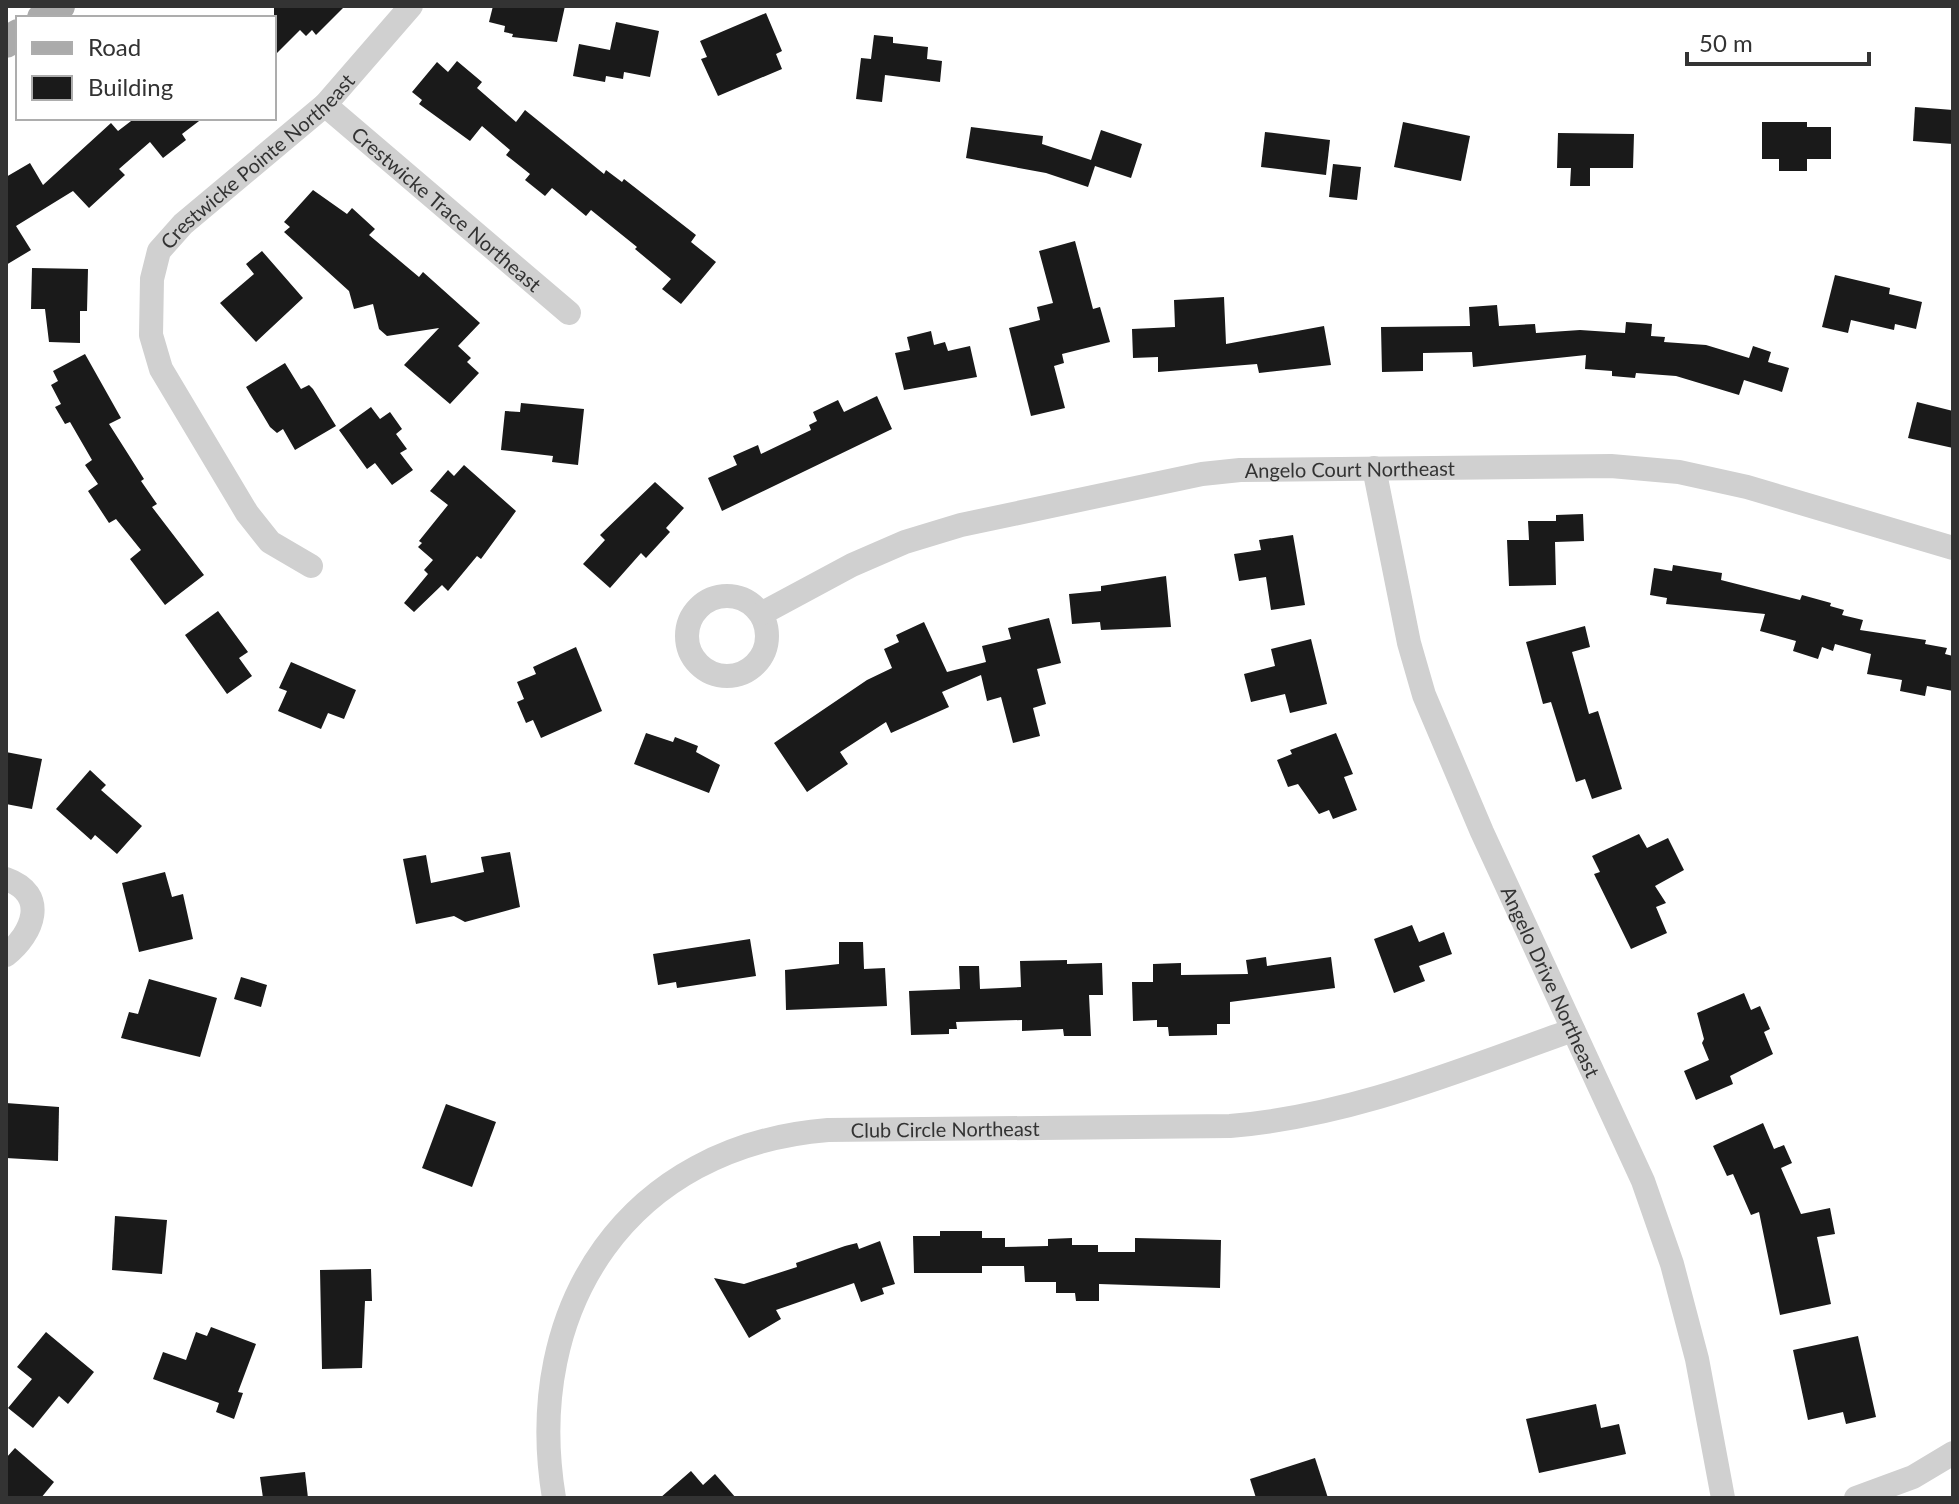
<svg xmlns="http://www.w3.org/2000/svg" width="1959" height="1504" font-family="Lato,sans-serif">
  <rect width="100%" height="100%" fill="#fff"/>
  <g fill="#1a1a1a">
    <path d="M 274,6 L 345,6 L 316,35 L 312,30 L 306,36 L 300,30 L 274,56 Z"/>
    <path d="M 493,6 L 565,6 L 557,42 L 512,37 L 513,34 L 504,32 L 505,26 L 489,22 Z"/>
    <path d="M 766,13 L 782,51 L 776,54 L 782,69 L 718,96 L 701,59 L 707,57 L 700,41 Z"/>
    <path d="M 616,22 L 659,31 L 650,77 L 624,72 L 623,79 L 606,76 L 605,82 L 573,76 L 579,44 L 610,50 Z"/>
    <path d="M 874,35 L 893,37 L 893,43 L 928,47 L 927,59 L 942,61 L 940,82 L 885,75 L 882,102 L 856,99 L 861,58 L 871,59 Z"/>
    <path d="M 457,61 L 482,82 L 477,88 L 516,122 L 525,110 L 604,174 L 606,170 L 622,182 L 624,179 L 696,235 L 691,242 L 716,262 L 681,304 L 662,289 L 671,279 L 635,249 L 637,247 L 591,210 L 586,216 L 552,188 L 545,196 L 525,180 L 530,174 L 506,155 L 510,150 L 482,126 L 470,141 L 419,104 L 422,100 L 412,92 L 437,62 L 448,72 Z"/>
    <path d="M 1915,107 L 1953,110 L 1953,144 L 1913,141 Z"/>
    <path d="M 135,118 L 203,118 L 182,134 L 186,140 L 163,158 L 150,142 L 119,169 L 125,175 L 89,208 L 73,191 L 16,226 L 31,250 L 6,265 L 6,177 L 30,163 L 43,185 L 111,123 L 118,131 Z"/>
    <path d="M 1403,122 L 1470,136 L 1461,181 L 1394,167 Z"/>
    <path d="M 1762,122 L 1807,122 L 1807,127 L 1831,127 L 1831,159 L 1807,159 L 1807,171 L 1779,171 L 1779,159 L 1762,159 Z"/>
    <path d="M 971,127 L 1043,136 L 1042,144 L 1091,160 L 1101,130 L 1142,144 L 1131,178 L 1095,166 L 1088,187 L 1046,173 L 966,158 Z"/>
    <path d="M 1265,132 L 1330,140 L 1326,175 L 1261,167 Z"/>
    <path d="M 1558,133 L 1634,134 L 1633,168 L 1590,168 L 1590,186 L 1570,186 L 1571,168 L 1557,168 Z"/>
    <path d="M 1333,164 L 1361,167 L 1357,200 L 1329,197 Z"/>
    <path d="M 313,190 L 347,214 L 352,208 L 375,229 L 369,235 L 419,277 L 423,272 L 480,323 L 458,346 L 471,358 L 467,362 L 479,373 L 450,404 L 404,365 L 439,328 L 387,336 L 379,329 L 373,304 L 354,309 L 349,291 L 284,232 L 290,227 L 284,222 Z"/>
    <path d="M 1075,241 L 1093,309 L 1100,307 L 1110,342 L 1062,354 L 1064,363 L 1054,366 L 1065,408 L 1031,416 L 1009,328 L 1040,320 L 1037,307 L 1053,303 L 1039,251 Z"/>
    <path d="M 262,251 L 303,298 L 256,342 L 220,303 L 254,274 L 246,264 Z"/>
    <path d="M 32,268 L 88,269 L 87,311 L 80,311 L 80,343 L 49,342 L 45,309 L 31,309 Z"/>
    <path d="M 1835,275 L 1890,288 L 1889,294 L 1922,302 L 1916,329 L 1895,324 L 1894,330 L 1851,320 L 1848,333 L 1822,327 Z"/>
    <path d="M 1224,297 L 1226,344 L 1324,326 L 1331,365 L 1259,373 L 1257,364 L 1158,372 L 1158,357 L 1133,358 L 1132,329 L 1175,327 L 1174,300 Z"/>
    <path d="M 1497,305 L 1499,326 L 1535,324 L 1536,333 L 1580,330 L 1625,333 L 1626,322 L 1652,324 L 1651,336 L 1665,337 L 1664,342 L 1706,345 L 1749,358 L 1753,346 L 1771,352 L 1768,362 L 1789,368 L 1782,392 L 1744,380 L 1739,395 L 1676,376 L 1636,373 L 1635,378 L 1612,376 L 1612,371 L 1585,369 L 1586,355 L 1473,367 L 1472,352 L 1423,353 L 1423,371 L 1382,372 L 1381,327 L 1470,326 L 1469,307 Z"/>
    <path d="M 931,331 L 934,345 L 945,342 L 948,351 L 970,346 L 977,377 L 904,390 L 895,353 L 910,350 L 907,337 Z"/>
    <path d="M 85,354 L 121,418 L 109,424 L 144,479 L 141,481 L 157,504 L 152,507 L 204,575 L 165,605 L 130,559 L 141,550 L 116,519 L 109,523 L 88,491 L 98,484 L 85,465 L 92,460 L 70,422 L 65,424 L 55,407 L 61,404 L 51,385 L 58,381 L 53,371 Z"/>
    <path d="M 285,363 L 301,389 L 309,385 L 313,389 L 336,426 L 295,450 L 283,429 L 277,433 L 270,427 L 246,387 Z"/>
    <path d="M 877,396 L 892,429 L 722,511 L 708,478 L 737,465 L 733,456 L 758,445 L 761,454 L 811,430 L 809,425 L 817,421 L 813,412 L 838,400 L 844,412 Z"/>
    <path d="M 1917,402 L 1953,411 L 1953,448 L 1908,438 Z"/>
    <path d="M 521,403 L 584,409 L 578,465 L 552,462 L 553,456 L 501,450 L 505,411 L 520,412 Z"/>
    <path d="M 371,407 L 380,419 L 390,412 L 402,429 L 396,434 L 407,449 L 400,453 L 413,470 L 392,485 L 375,463 L 367,469 L 339,430 Z"/>
    <path d="M 464,465 L 516,511 L 481,559 L 477,556 L 448,591 L 442,585 L 414,612 L 404,603 L 428,574 L 424,570 L 433,560 L 418,547 L 422,543 L 419,541 L 448,505 L 430,491 L 448,470 L 454,476 Z"/>
    <path d="M 655,482 L 684,508 L 666,528 L 670,532 L 646,558 L 641,553 L 610,588 L 583,564 L 605,540 L 600,535 Z"/>
    <path d="M 1583,514 L 1584,541 L 1555,542 L 1556,585 L 1509,586 L 1507,540 L 1529,540 L 1528,521 L 1556,521 L 1556,515 Z"/>
    <path d="M 1293,535 L 1305,605 L 1271,610 L 1266,577 L 1239,581 L 1234,554 L 1261,550 L 1259,540 Z"/>
    <path d="M 1673,565 L 1722,573 L 1721,580 L 1800,600 L 1802,595 L 1831,603 L 1830,606 L 1844,610 L 1842,615 L 1863,620 L 1860,630 L 1926,640 L 1925,644 L 1947,648 L 1945,654 L 1953,656 L 1953,691 L 1927,686 L 1925,696 L 1900,691 L 1902,680 L 1867,674 L 1871,654 L 1835,644 L 1833,651 L 1822,647 L 1818,659 L 1793,651 L 1796,641 L 1760,631 L 1765,614 L 1666,604 L 1667,598 L 1650,595 L 1654,568 L 1672,571 Z"/>
    <path d="M 1166,576 L 1171,627 L 1101,630 L 1100,622 L 1072,624 L 1069,594 L 1101,591 L 1101,586 Z"/>
    <path d="M 218,611 L 248,652 L 239,658 L 252,676 L 227,694 L 185,635 Z"/>
    <path d="M 1049,618 L 1061,663 L 1037,669 L 1046,704 L 1033,708 L 1040,736 L 1013,743 L 1001,697 L 987,701 L 981,675 L 942,692 L 949,707 L 891,733 L 886,722 L 840,752 L 848,764 L 807,792 L 774,743 L 867,680 L 892,668 L 884,649 L 899,642 L 896,635 L 924,622 L 947,672 L 986,662 L 982,646 L 1011,639 L 1008,628 Z"/>
    <path d="M 1585,626 L 1590,647 L 1572,652 L 1589,714 L 1598,711 L 1622,789 L 1592,799 L 1585,779 L 1576,782 L 1551,702 L 1543,704 L 1526,642 Z"/>
    <path d="M 1311,639 L 1327,704 L 1290,713 L 1285,694 L 1251,702 L 1244,674 L 1275,666 L 1271,649 Z"/>
    <path d="M 576,647 L 602,711 L 541,738 L 533,720 L 526,723 L 517,702 L 524,699 L 517,682 L 536,674 L 533,667 Z"/>
    <path d="M 291,662 L 356,690 L 344,719 L 328,713 L 321,729 L 278,711 L 287,691 L 279,688 Z"/>
    <path d="M 646,733 L 673,742 L 675,737 L 698,746 L 696,752 L 720,765 L 709,793 L 634,764 Z"/>
    <path d="M 1336,733 L 1353,774 L 1344,777 L 1357,810 L 1333,819 L 1329,810 L 1319,814 L 1298,784 L 1288,787 L 1277,760 L 1292,754 L 1290,750 Z"/>
    <path d="M 6,752 L 42,759 L 32,809 L 6,804 Z"/>
    <path d="M 90,770 L 106,785 L 101,790 L 142,826 L 117,854 L 95,835 L 91,840 L 56,809 Z"/>
    <path d="M 1639,834 L 1647,848 L 1668,838 L 1684,870 L 1655,886 L 1666,903 L 1656,907 L 1667,933 L 1631,949 L 1594,874 L 1600,872 L 1592,856 Z"/>
    <path d="M 510,852 L 520,907 L 465,922 L 454,916 L 416,924 L 403,859 L 426,855 L 431,883 L 484,872 L 481,857 Z"/>
    <path d="M 165,872 L 172,897 L 183,894 L 193,939 L 139,952 L 122,883 Z"/>
    <path d="M 1412,925 L 1419,942 L 1444,932 L 1452,954 L 1419,966 L 1425,981 L 1394,993 L 1374,939 Z"/>
    <path d="M 750,939 L 756,976 L 677,988 L 676,982 L 658,985 L 653,954 Z"/>
    <path d="M 839,942 L 863,942 L 864,969 L 885,968 L 887,1006 L 786,1010 L 785,970 L 839,964 Z"/>
    <path d="M 1266,957 L 1267,966 L 1331,957 L 1335,988 L 1230,1002 L 1230,1024 L 1217,1024 L 1217,1035 L 1169,1036 L 1168,1027 L 1157,1027 L 1157,1020 L 1133,1021 L 1132,982 L 1153,982 L 1153,964 L 1181,963 L 1181,975 L 1248,974 L 1246,960 Z"/>
    <path d="M 1067,960 L 1067,964 L 1102,963 L 1103,995 L 1089,995 L 1091,1036 L 1064,1036 L 1063,1029 L 1022,1031 L 1022,1020 L 956,1022 L 957,1029 L 949,1029 L 949,1034 L 911,1035 L 909,991 L 960,989 L 959,966 L 979,966 L 980,989 L 1021,987 L 1020,961 Z"/>
    <path d="M 241,977 L 267,985 L 261,1007 L 234,999 Z"/>
    <path d="M 149,979 L 217,998 L 200,1057 L 121,1038 L 129,1012 L 138,1014 Z"/>
    <path d="M 1744,993 L 1751,1010 L 1760,1006 L 1770,1029 L 1764,1032 L 1773,1054 L 1730,1076 L 1733,1084 L 1696,1100 L 1684,1071 L 1709,1060 L 1702,1043 L 1704,1039 L 1697,1013 Z"/>
    <path d="M 6,1103 L 59,1107 L 58,1161 L 6,1158 Z"/>
    <path d="M 446,1104 L 496,1122 L 472,1187 L 422,1168 Z"/>
    <path d="M 1763,1123 L 1774,1149 L 1784,1145 L 1792,1163 L 1781,1168 L 1801,1214 L 1830,1208 L 1835,1234 L 1817,1237 L 1831,1304 L 1780,1315 L 1759,1212 L 1751,1215 L 1733,1174 L 1727,1176 L 1713,1146 Z"/>
    <path d="M 115,1216 L 167,1220 L 162,1274 L 112,1270 Z"/>
    <path d="M 940,1231 L 982,1231 L 982,1238 L 1005,1238 L 1005,1247 L 1048,1246 L 1048,1239 L 1072,1238 L 1072,1245 L 1098,1245 L 1098,1252 L 1135,1252 L 1135,1238 L 1221,1240 L 1220,1288 L 1099,1284 L 1099,1301 L 1076,1301 L 1075,1293 L 1056,1293 L 1056,1282 L 1025,1282 L 1024,1266 L 982,1266 L 982,1273 L 914,1273 L 913,1236 L 940,1236 Z"/>
    <path d="M 880,1241 L 895,1284 L 882,1288 L 884,1294 L 861,1302 L 854,1283 L 776,1310 L 781,1319 L 749,1338 L 714,1278 L 744,1284 L 797,1267 L 796,1263 L 845,1246 L 857,1243 L 859,1249 Z"/>
    <path d="M 371,1269 L 372,1301 L 365,1301 L 362,1368 L 322,1369 L 320,1270 Z"/>
    <path d="M 211,1327 L 256,1344 L 238,1392 L 243,1393 L 234,1419 L 216,1412 L 219,1403 L 153,1379 L 163,1352 L 186,1360 L 196,1332 L 207,1336 Z"/>
    <path d="M 46,1332 L 94,1372 L 68,1404 L 59,1396 L 33,1428 L 8,1408 L 32,1379 L 17,1367 Z"/>
    <path d="M 1858,1336 L 1876,1417 L 1846,1424 L 1843,1412 L 1808,1420 L 1793,1350 Z"/>
    <path d="M 1596,1404 L 1601,1428 L 1619,1424 L 1626,1454 L 1539,1473 L 1526,1419 Z"/>
    <path d="M 15,1448 L 54,1482 L 41,1498 L 6,1498 L 6,1458 Z"/>
    <path d="M 1315,1458 L 1328,1498 L 1256,1498 L 1250,1479 Z"/>
    <path d="M 691,1471 L 703,1485 L 715,1474 L 736,1498 L 660,1498 Z"/>
    <path d="M 305,1472 L 308,1498 L 263,1498 L 260,1477 Z"/>
  </g>
  <g fill="none" stroke-linecap="round" stroke-linejoin="round">
    <g stroke="#d0d0d0" stroke-width="24">
      <path id="s1" d="M 325,105 L 569,313"/>
      <path id="s2" d="M 1374,468 L 1409,643 L 1424,695 L 1482,832 L 1643,1181 L 1672,1264 L 1697,1359 L 1723,1498"/>
      <path id="s3" d="M 311,566 L 270,542 L 247,513 L 161,369 L 151,335 L 152,279 L 159,251 L 183,224 L 325,105 L 411,6"/>
      <circle cx="727" cy="636" r="40"/>
      <path id="s4" d="M 761,614 L 852,565 L 905,542 L 961,525 L 1202,474 L 1240,470 L 1611,466 L 1679,472 L 1747,487 L 1953,548"/>
      <path d="M 6,879 C 49,894 33,934 6,955"/>
      <path id="s5" d="M 554,1498 C 522,1306 629,1146 828,1130 L 1230,1126 C 1351,1116 1460,1070 1573,1030"/>
      <path d="M 1856,1498 L 1913,1477 L 1953,1453"/>
    </g>
    <g stroke="#ababab" stroke-width="30">
      <path d="M 42,18 L 60,6"/>
      <path d="M 6,43 L 18,34"/>
    </g>
  </g>
  <g text-anchor="middle" dominant-baseline="central" stroke-width="8" stroke-linejoin="round" paint-order="stroke">
    <g font-size="20" fill="#333" stroke="#fff">
      <text stroke="none"><textPath href="#s3" startOffset="506">Crestwicke Pointe Northeast</textPath></text>
      <text stroke="none"><textPath href="#s1" startOffset="160">Crestwicke Trace Northeast</textPath></text>
      <text stroke="none"><textPath href="#s4" startOffset="614">Angelo Court Northeast</textPath></text>
      <text stroke="none"><textPath href="#s2" startOffset="546">Angelo Drive Northeast</textPath></text>
      <text stroke="none"><textPath href="#s5" startOffset="640">Club Circle Northeast</textPath></text>
    </g>
  </g>
  <rect width="1959" height="1504" fill="none" stroke="#333333" stroke-width="16"/>
  <rect x="16" y="16" width="260" height="104" fill="#ffffff" stroke="#adadad" stroke-width="2"/>
  <rect x="32" y="42" width="40" height="12" fill="#ababab" stroke="#adadad" stroke-width="2"/>
  <text x="88" y="56" font-size="24" fill="#333333">Road</text>
  <rect x="32" y="76" width="40" height="24" fill="#1a1a1a" stroke="#adadad" stroke-width="2"/>
  <text x="88" y="96" font-size="24" fill="#333333">Building</text>
  <path d="M1687 52v12h182v-12" fill="none" stroke="#333333" stroke-width="4"/>
  <text x="1699" y="52" font-size="24" fill="#333333" stroke="#ffffff" stroke-width="6" paint-order="stroke">50 m</text>
</svg>
